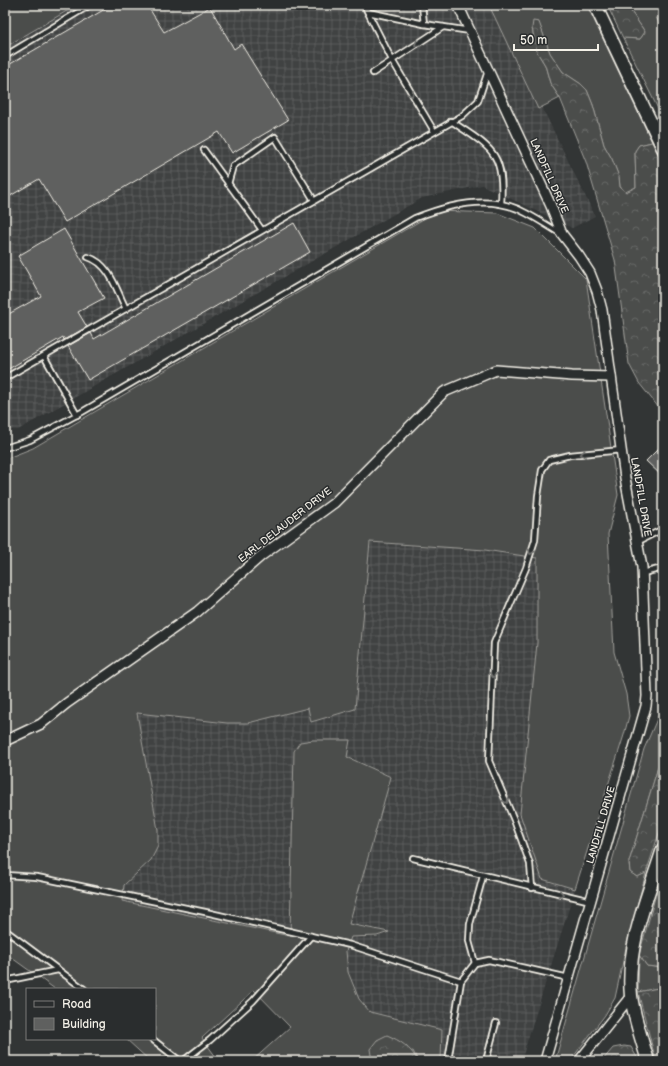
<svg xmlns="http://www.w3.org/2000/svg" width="668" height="1066" font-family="'Balsamiq Sans',sans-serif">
  <defs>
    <pattern id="industrial-grid" width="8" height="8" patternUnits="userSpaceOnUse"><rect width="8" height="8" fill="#404242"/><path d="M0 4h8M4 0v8" fill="none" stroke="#5c5e5d"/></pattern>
    <pattern id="forest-crowns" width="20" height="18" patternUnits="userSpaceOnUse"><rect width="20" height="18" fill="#4b4d4c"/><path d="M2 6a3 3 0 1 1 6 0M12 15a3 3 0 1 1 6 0" fill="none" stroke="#666766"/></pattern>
  </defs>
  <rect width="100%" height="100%" fill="#323535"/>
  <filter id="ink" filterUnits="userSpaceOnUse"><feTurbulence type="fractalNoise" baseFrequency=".025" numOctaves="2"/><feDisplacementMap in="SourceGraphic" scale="8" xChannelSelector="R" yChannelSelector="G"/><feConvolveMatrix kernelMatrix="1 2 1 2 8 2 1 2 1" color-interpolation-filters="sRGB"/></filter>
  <g filter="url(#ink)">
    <g fill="url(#industrial-grid)">
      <path d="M 77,5 L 492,5 L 595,216 L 572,228 L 482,185 L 422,198 L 18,430 L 5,429 L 5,47 Z"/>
      <path d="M 370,542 L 485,550 L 537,558 L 537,643 L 542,879 L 575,889 L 521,1061 L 441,1061 L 442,1030 L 370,1012 L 359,999 L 348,972 L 346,951 L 351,937 L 377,936 L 388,932 L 349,924 L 391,777 L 347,757 L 350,740 L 294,751 L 290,936 L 122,902 L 124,885 L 151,860 L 158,830 L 137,712 L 227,723 L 248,723 L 308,708 L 311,722 L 355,709 Z"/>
    </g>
    <g fill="#4b4d4c" stroke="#a09f9a">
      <path d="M 5,5 L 77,5 L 5,47 Z"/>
      <path d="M 489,5 L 587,5 L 652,142 L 639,145 L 635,151 L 636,187 L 626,192 L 620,187 L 619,177 L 612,159 L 604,145 L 593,105 L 587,90 L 581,84 L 563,72 L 550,53 L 539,23 L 532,28 L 537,52 L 545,65 L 550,83 L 560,98 L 538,109 Z"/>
      <path d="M 629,5 L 663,5 L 663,10 L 656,17 L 663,30 L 663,119 L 623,38 L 640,39 L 645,32 L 630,10 Z"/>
      <path d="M 437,211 L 497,213 L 535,228 L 586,279 L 618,495 L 608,534 L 614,652 L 626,694 L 629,716 L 624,735 L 575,889 L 542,879 L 520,814 L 537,643 L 537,558 L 485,550 L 370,542 L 355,709 L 311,722 L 308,708 L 248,723 L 227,723 L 137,713 L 158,830 L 158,846 L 151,860 L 124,885 L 122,901 L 290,936 L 294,751 L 300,742 L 313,740 L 350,740 L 347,757 L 391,777 L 349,924 L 389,932 L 377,936 L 351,937 L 346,951 L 348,972 L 359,999 L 370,1012 L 442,1030 L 441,1061 L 418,1061 L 413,1051 L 371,1060 L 372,1061 L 252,1061 L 290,1027 L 254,990 L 202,1038 L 219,1061 L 150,1061 L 126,1039 L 155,1039 L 155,989 L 55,989 L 5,953 L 5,459 L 33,448 Z"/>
      <path d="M 663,705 L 663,751 L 629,862 L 630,872 L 637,877 L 646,873 L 627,943 L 615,998 L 605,1015 L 570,1061 L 555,1061 L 644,749 Z"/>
      <path d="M 639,955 L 647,966 L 663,968 L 663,987 L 638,992 Z"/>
    </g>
    <g fill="url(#forest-crowns)" stroke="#a09f9a">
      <path d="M 607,5 L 629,5 L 630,10 L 645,32 L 640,39 L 623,38 Z"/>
      <path d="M 663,10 L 663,30 L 656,17 Z"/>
      <path d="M 533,21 L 539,22 L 550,53 L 563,72 L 581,84 L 587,90 L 593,105 L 604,145 L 612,159 L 619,177 L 620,187 L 626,192 L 636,187 L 635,151 L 639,145 L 652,142 L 663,165 L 663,413 L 639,383 L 629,364 L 615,260 L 586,162 L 560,98 L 550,83 L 545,65 L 537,52 L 532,28 Z"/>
      <path d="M 663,751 L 663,821 L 646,873 L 637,877 L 630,872 L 629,862 Z"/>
      <path d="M 663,869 L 663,968 L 647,966 L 639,955 Z"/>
      <path d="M 663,987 L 663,1061 L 656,1061 L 638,992 Z"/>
      <path d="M 387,1035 C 401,1041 410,1047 418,1061 L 372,1061 L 370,1049 L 377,1040 Z"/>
      <path d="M 624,1046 L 631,1047 L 639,1061 L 602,1061 L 613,1048 Z"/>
    </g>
    <g fill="#5f605f" stroke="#f4f1e8">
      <path d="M 112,5 L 147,5 L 164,32 L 210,7 L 234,49 L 241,44 L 288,120 L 232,153 L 219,132 L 65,222 L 39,179 L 5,199 L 5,67 Z"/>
      <path d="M 294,223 L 310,252 L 88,380 L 68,346 L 91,333 L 94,339 Z"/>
      <path d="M 64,229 L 104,298 L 78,312 L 87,327 L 64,340 L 63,337 L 5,371 L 5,316 L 41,296 L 18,256 Z"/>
      <path d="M 663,444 L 663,477 L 646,461 Z"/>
    </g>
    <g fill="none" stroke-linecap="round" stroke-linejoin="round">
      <defs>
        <g id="lane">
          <path d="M 364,5 L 392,60 L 434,131"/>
          <path d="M 422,5 L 424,24 L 470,31"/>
          <path d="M 368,12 L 424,24"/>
          <path d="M 5,56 L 90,5"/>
          <path d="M 373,73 L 443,27"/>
          <path d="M 451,121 C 491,148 505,152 501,204"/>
          <path d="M 204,150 L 262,230"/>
          <path d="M 228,184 L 233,166 L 275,137 L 314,200"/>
          <path d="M 88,257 C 110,264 116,289 126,309"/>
          <path d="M 44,356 L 77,415"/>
          <path d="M 5,378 L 462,116 L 478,101 L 488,71"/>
          <path d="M 5,448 L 30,440 L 82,412 L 415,218 C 447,205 485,195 518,209 C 533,216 547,225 561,234"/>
          <path d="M 637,542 L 663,529"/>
          <path d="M 643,573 L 663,568"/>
          <path d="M 413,858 L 591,901"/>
          <path d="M 5,875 L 37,877 L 210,913 L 350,945 L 461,981"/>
          <path d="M 532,888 L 530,864 L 514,820 L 489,761 L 494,643 L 526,568 L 535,540 L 538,496 L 542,470 L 549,460 L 570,455 L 622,450"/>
          <path d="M 5,930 L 84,989"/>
          <path d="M 475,963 L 469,941 L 470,924 L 483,876"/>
          <path d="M 5,981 L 58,970"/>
          <path d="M 152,1039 L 180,1061"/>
          <path d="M 183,1061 L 210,1040 L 253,1001 L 311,936"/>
          <path d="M 448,1061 L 461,981 L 475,963 L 489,960 L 569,978"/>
          <path d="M 486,1061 L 496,1023"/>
        </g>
        <g id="street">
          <path d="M 458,5 L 551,206 L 562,234 L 579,256 L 590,273 L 597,291 L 602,310 L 625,478 L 642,567 L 647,696 L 646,706 L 545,1061"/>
          <path d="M 5,741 L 41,724 L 67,703 L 197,612 L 261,556 L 334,503 L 444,392 L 496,370 L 572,376 L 611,377"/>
          <path d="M 579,1061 L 631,996"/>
        </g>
        <g id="secondary">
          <path d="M 595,5 L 663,148"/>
          <path d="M 648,1061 C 642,1040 634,1018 631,996 C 626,945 648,896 663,849"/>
        </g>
      </defs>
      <use href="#lane" stroke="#f4f1e8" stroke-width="8"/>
      <use href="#street" stroke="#f4f1e8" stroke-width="12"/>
      <use href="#secondary" stroke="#f4f1e8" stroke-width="15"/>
      <use href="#lane" stroke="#2a2d2e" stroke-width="4.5"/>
      <use href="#street" stroke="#2a2d2e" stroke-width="9"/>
      <use href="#secondary" stroke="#2a2d2e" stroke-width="12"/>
    </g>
    <defs><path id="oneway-chevron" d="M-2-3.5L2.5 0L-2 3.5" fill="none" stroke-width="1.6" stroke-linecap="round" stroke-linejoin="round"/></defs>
    <g stroke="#71726f">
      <use href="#oneway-chevron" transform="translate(417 44) rotate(147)"/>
      <use href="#oneway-chevron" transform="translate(411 94) rotate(59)"/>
      <use href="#oneway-chevron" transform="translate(583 454) rotate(174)"/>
      <use href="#oneway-chevron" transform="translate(531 552) rotate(109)"/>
      <use href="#oneway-chevron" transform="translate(493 675) rotate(93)"/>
      <use href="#oneway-chevron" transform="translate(506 801) rotate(67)"/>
      <use href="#oneway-chevron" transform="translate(561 894) rotate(12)"/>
    </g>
  </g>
  <g text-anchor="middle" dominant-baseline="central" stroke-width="3" stroke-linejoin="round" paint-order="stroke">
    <g font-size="10" fill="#f4f1e8" stroke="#2a2d2e">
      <text transform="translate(549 176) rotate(66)">LANDFILL DRIVE</text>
      <text transform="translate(641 497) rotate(80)">LANDFILL DRIVE</text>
      <text transform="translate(285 525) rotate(-38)">EARL DELAUDER DRIVE</text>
      <text transform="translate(601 825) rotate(-74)">LANDFILL DRIVE</text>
    </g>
  </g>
  <rect width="668" height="1066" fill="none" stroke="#2a2d2e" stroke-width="20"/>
  <rect x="10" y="10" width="648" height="1046" fill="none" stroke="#f4f1e8" stroke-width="1.5" filter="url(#ink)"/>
  <rect x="26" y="988" width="130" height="52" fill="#2a2d2e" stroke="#7b7b78"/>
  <rect x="34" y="1001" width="20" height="6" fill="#2a2d2e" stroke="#7b7b78"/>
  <text x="62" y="1008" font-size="12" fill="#f4f1e8">Road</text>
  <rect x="34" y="1018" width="20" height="12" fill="#5f605f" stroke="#7b7b78"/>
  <text x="62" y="1028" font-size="12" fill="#f4f1e8">Building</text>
  <path d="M514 44v6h84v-6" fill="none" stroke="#f4f1e8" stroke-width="2"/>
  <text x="520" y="44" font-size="12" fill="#f4f1e8" stroke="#2a2d2e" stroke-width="3" paint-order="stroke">50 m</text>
</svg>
